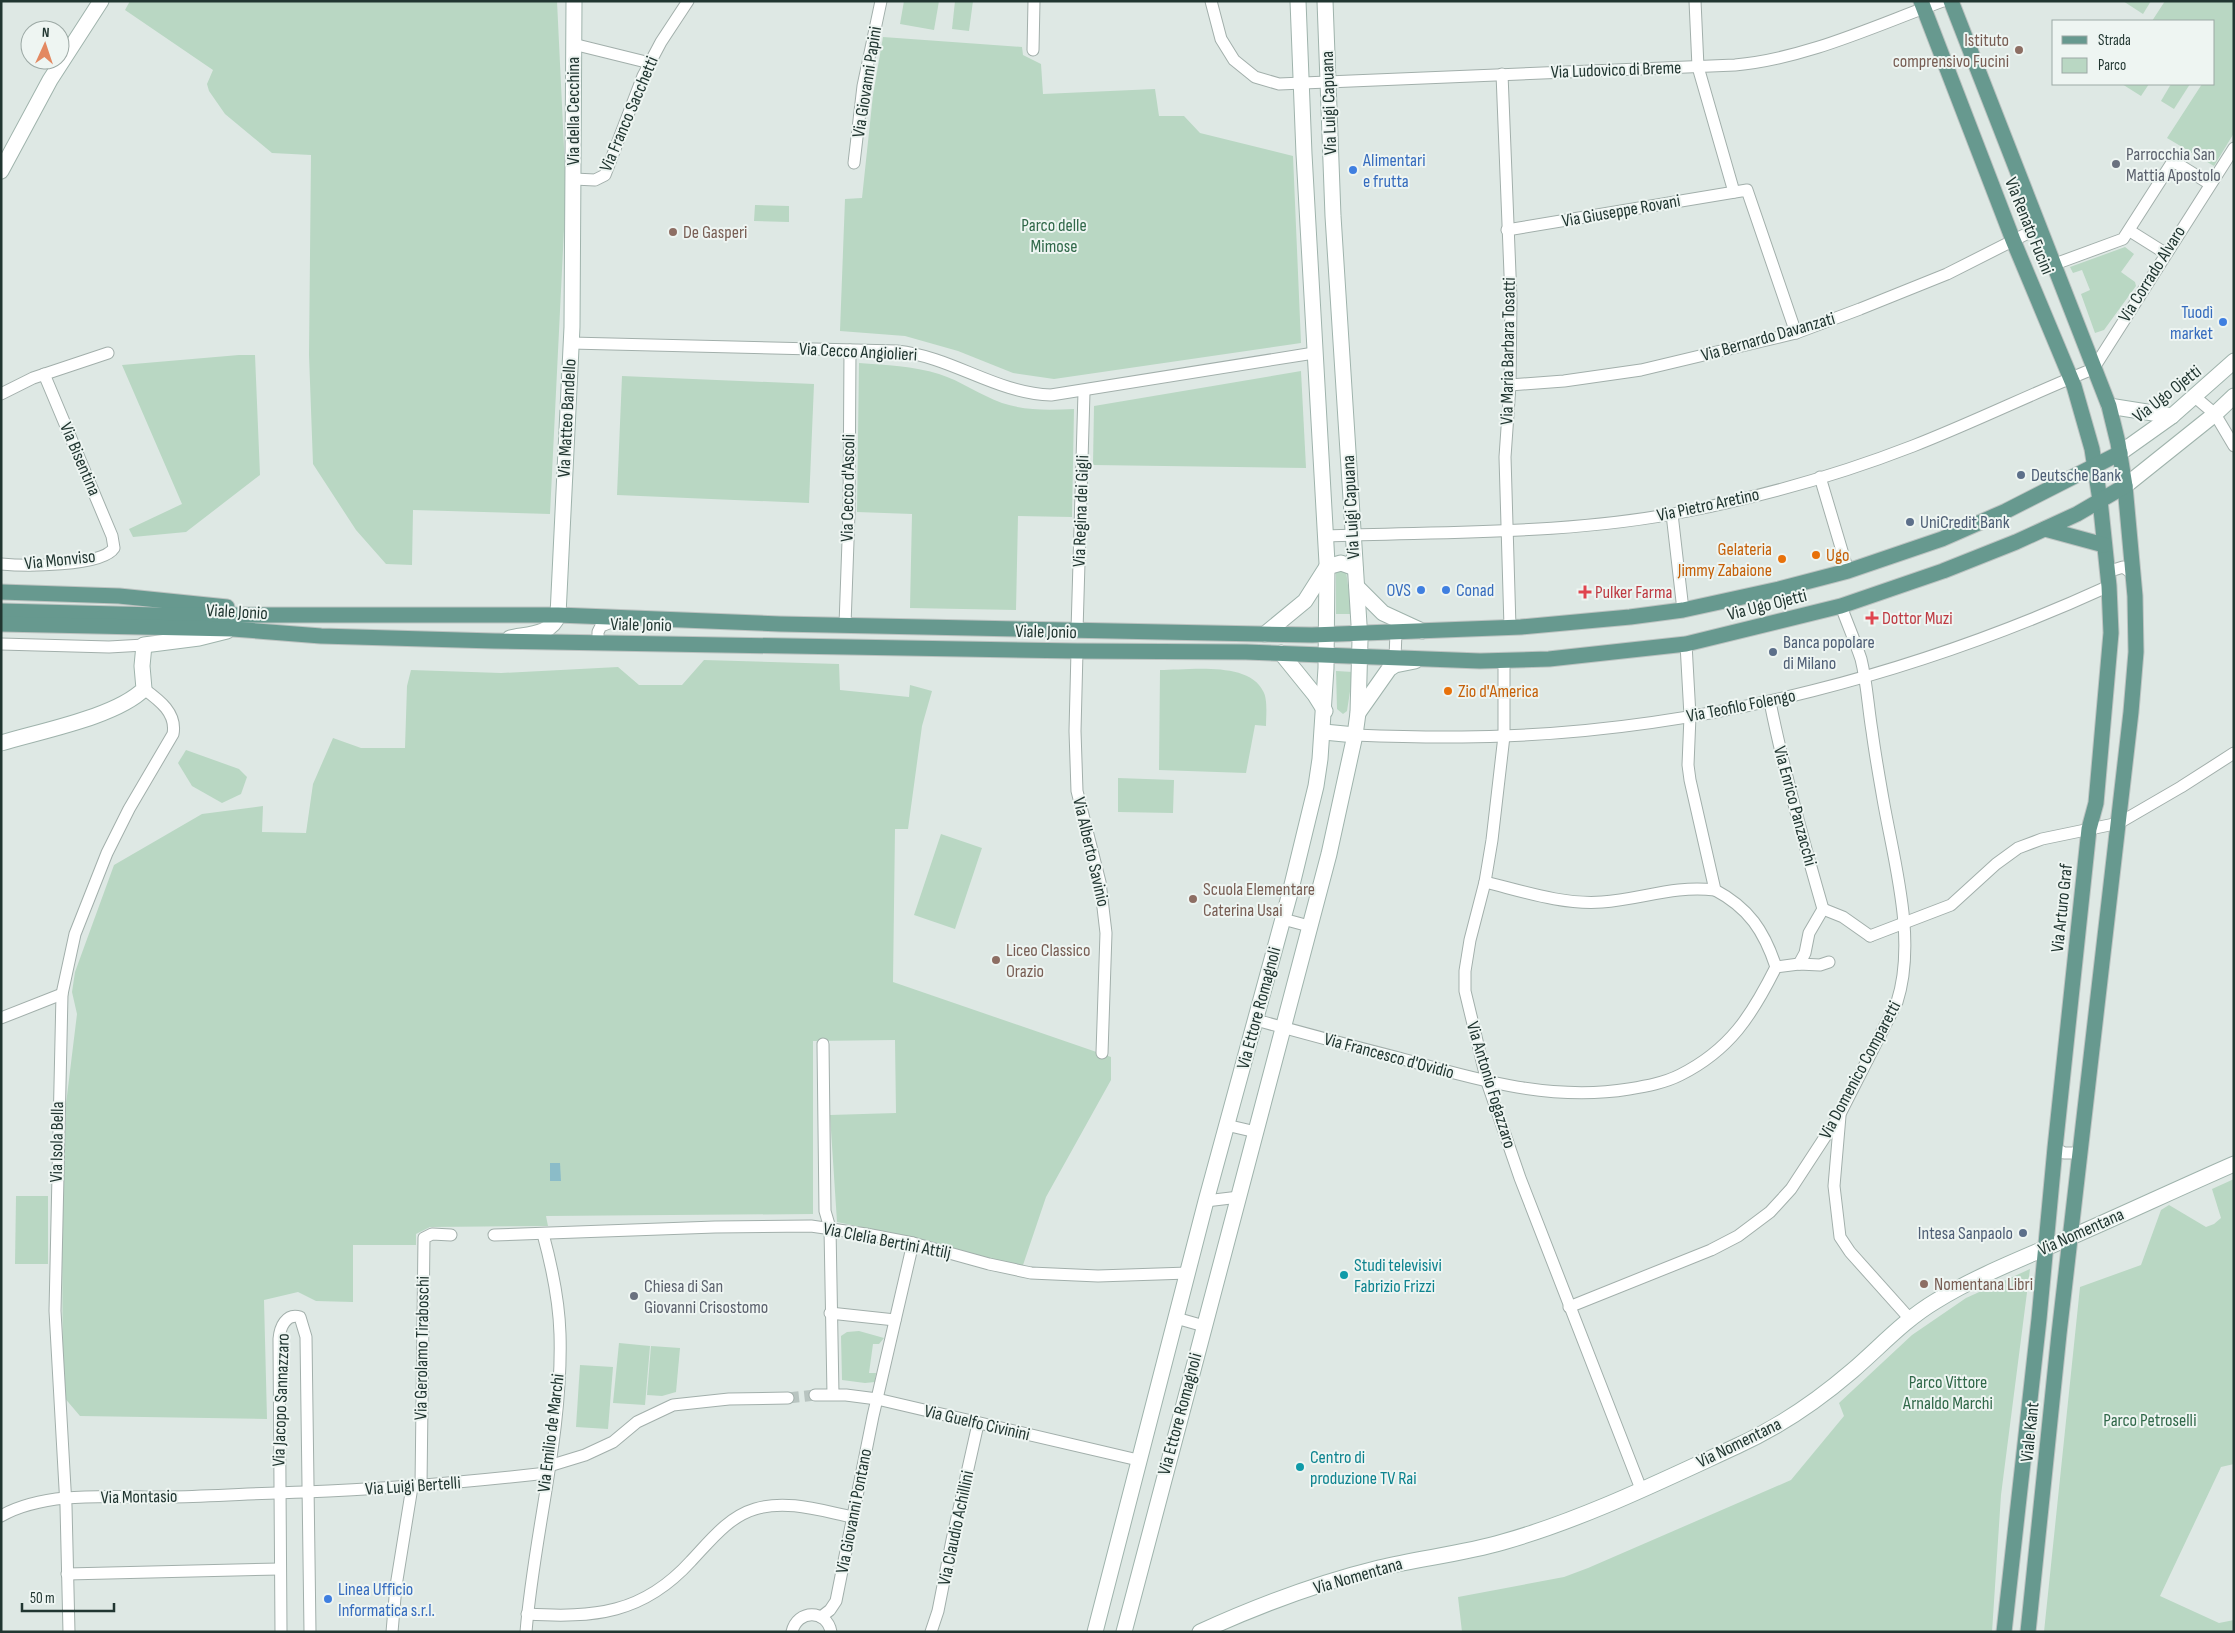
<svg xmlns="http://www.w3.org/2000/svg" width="2235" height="1633" font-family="'Sofia Sans Condensed',sans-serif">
  <rect width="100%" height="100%" fill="#dee8e4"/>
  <g fill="#b9d7c3">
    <path d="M 130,1 L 557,1 L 566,189 L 550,514 L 413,510 L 412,565 L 386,564 L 356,530 L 313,464 L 309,355 L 311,155 L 272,153 L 225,114 L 209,91 L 207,84 L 213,70 L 125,10 Z"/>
    <path d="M 904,1 L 939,1 L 934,30 L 900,24 Z"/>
    <path d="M 955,1 L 973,1 L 969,31 L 952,29 Z"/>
    <path d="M 2123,1 L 2151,1 L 2143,14 Z"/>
    <path d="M 2165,1 L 2234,1 L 2234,133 L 2214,166 L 2167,138 L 2202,84 L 2214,84 L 2214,21 L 2152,21 Z"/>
    <path d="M 883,37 L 1022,47 L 1023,55 L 1041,64 L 1043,94 L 1155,89 L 1159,116 L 1184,116 L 1200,133 L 1293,156 L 1301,343 L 1054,379 L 1013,373 L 958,351 L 905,336 L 840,331 L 845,199 L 862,198 L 873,95 Z"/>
    <path d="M 2122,84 L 2149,84 L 2141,96 Z"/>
    <path d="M 2171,84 L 2190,84 L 2174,109 L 2161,101 Z"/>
    <path d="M 755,205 L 789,206 L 789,222 L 754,221 Z"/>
    <path d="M 2125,247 L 2134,254 L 2121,272 L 2135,282 L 2136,286 L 2104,330 L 2095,333 L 2081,294 L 2090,290 L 2082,270 L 2073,273 L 2070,267 Z"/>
    <path d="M 239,355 L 255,355 L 260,475 L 186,532 L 133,537 L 129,529 L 182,504 L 122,365 Z"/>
    <path d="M 859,363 C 886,365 913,366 939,374 C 961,381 980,395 1002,403 C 1026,411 1049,410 1074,409 L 1072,517 L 1018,516 L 1016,610 L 910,608 L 912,514 L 857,512 Z"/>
    <path d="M 1301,371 L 1306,468 L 1093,465 L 1094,406 Z"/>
    <path d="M 622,376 L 814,384 L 809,503 L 617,495 Z"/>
    <path d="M 1336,570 L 1346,571 L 1352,614 L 1336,614 Z"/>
    <path d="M 704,660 L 839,664 L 840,690 L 909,697 L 910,685 L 932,691 L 922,726 L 908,829 L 895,829 L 893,982 L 1111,1057 L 1111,1080 L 1046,1197 L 1022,1268 L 929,1241 L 837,1222 L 830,1115 L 896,1113 L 895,1040 L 813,1041 L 813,1214 L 546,1216 L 548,1226 L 430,1227 L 416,1234 L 416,1245 L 353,1245 L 353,1302 L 316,1301 L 298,1292 L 264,1300 L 267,1419 L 80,1416 L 63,1396 L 62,1236 L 66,1104 L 77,1014 L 72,992 L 75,972 L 114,865 L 202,814 L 263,806 L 262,832 L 306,833 L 313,784 L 333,738 L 361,748 L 405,748 L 407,686 L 411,670 L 501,673 L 618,667 L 639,685 L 682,685 Z"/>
    <path d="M 1160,670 C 1188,670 1249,661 1263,691 C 1268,699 1266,716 1266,726 L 1255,725 L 1246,773 L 1159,770 Z"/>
    <path d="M 1336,671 L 1353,672 L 1347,711 L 1343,714 L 1337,709 Z"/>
    <path d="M 186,750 L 239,769 L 247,777 L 241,794 L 222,803 L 192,786 L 178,763 Z"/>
    <path d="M 1118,778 L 1174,780 L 1173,813 L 1118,812 Z"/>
    <path d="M 941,834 L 982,848 L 955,929 L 914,915 Z"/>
    <path d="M 2234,1179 L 2234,1464 L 2221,1467 L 2160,1596 L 2219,1623 L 2234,1620 L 2234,1632 L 2044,1632 L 2080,1287 L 2141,1265 L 2161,1210 L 2169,1205 L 2206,1227 L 2214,1224 L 2221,1218 L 2212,1189 Z"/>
    <path d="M 16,1196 L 48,1196 L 48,1264 L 15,1264 Z"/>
    <path d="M 2030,1269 L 2001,1495 L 1992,1632 L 1462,1632 L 1458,1597 L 1564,1577 L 1588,1568 L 1791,1480 L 1844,1416 L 1839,1403 L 1912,1335 L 1966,1298 Z"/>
    <path d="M 859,1331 L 884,1338 L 879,1344 L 873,1344 L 869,1373 L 876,1373 L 875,1382 L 865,1383 L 842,1380 L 841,1336 L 847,1332 Z"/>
    <path d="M 619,1343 L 650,1346 L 645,1405 L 613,1403 Z"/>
    <path d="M 651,1346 L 680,1348 L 676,1392 L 662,1396 L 647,1395 Z"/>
    <path d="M 580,1365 L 613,1367 L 608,1429 L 576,1427 Z"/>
  </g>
  <path fill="#8bbcc8" d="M 550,1163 L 560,1163 L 561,1181 L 550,1181 Z"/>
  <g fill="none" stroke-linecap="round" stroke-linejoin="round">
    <path stroke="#b8c4c0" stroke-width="11" stroke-dasharray="11 5.5" stroke-linecap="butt" d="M 788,1398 L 815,1395"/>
    <defs>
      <g id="street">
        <path d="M 1211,1 L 1221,39 L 1234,60 L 1255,77 L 1279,84 L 1735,65 C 1808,58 1874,26 1943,1"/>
        <path d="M 1695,1 L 1698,67 L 1734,192"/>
        <path d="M 573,44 L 650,63"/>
        <path d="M 1033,50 L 1034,1"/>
        <path d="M 1502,74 L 1511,299 L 1510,385 L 1505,457 L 1510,627"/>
        <path d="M 854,163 L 863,86 L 881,1"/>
        <path d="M 574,179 L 595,180 L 605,175 L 643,76 L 661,42 L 688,1"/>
        <path d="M 1507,230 L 1747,190 L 1796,333"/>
        <path d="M 2130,231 L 2165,253"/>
        <path d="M 2055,264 L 2123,239 L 2173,161 L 2210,184"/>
        <path d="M 571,343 L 897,351 C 953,357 995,393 1051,395 L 1314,353"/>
        <path d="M 1510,385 L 1564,381 L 1641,370 L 1796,333 L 1860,309 L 1947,274 L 2040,227"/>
        <path d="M 1,394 L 33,378 L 108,353"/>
        <path d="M 2195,397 L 2215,414 L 2234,446"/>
        <path d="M 1820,477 L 1848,571"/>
        <path d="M 1672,514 L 1683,610"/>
        <path d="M 1325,536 C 1446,531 1569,535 1688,511 C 1764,496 1841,474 1913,446 C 1972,423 2029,395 2088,371 L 2097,363 L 2234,148"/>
        <path d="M 1,564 C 23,566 102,567 114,548 L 112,536 L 44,374"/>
        <path d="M 2107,572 L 2123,567 L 2133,574"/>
        <path d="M 845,625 L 849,513 L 850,350"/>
        <path d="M 1077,631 L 1084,392"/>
        <path d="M 598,643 L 598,632 L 601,626 L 617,620"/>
        <path d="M 1,644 L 109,647 L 144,645"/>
        <path d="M 1686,644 L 1690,716 L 1688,765 L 1690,780 L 1715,890 C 1749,908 1764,931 1776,967"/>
        <path d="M 1077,651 L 1075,731 L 1077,791 L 1100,882 L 1106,933 L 1102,1053"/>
        <path d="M 1395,658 L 1396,632"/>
        <path d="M 1504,661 L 1504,736 L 1492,840 L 1485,882 L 1470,940 L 1465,971 L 1465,991 L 1487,1082 L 1520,1178 L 1641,1489"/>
        <path d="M 1770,702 C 1784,772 1803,840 1823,909 L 1809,933 L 1805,953 L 1799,964"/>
        <path d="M 1355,735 C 1404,737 1454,738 1503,736 C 1712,728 1919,673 2109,586"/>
        <path d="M 1485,882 C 1522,891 1563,905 1602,902 C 1642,899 1674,885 1715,890"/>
        <path d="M 1823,909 L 1843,917 L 1870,936"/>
        <path d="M 1283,919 L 1309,926"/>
        <path d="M 1870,936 L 1951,905 L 1996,864 L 2018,848 L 2042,839 L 2119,823 L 2181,787 L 2234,753"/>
        <path d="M 1,1018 L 62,994"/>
        <path d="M 1256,1020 C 1303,1033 1351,1046 1399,1058 C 1474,1079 1550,1102 1629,1089 C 1647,1086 1664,1083 1680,1075 C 1730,1050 1752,1015 1776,967 L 1799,964 L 1820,965 L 1829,962"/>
        <path d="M 823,1044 L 825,1211 L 830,1228 L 833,1394"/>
        <path d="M 1840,1116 L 1834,1186 L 1840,1237 L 1850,1252 L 1910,1319"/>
        <path d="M 1226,1125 L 1256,1132"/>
        <path d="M 2055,1148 L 2064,1153 L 2081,1153"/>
        <path d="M 1206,1201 L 1239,1197"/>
        <path d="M 494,1235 L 715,1227 L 811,1226 L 866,1234 L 913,1243 L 989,1264 L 1031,1273 L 1098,1276 L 1188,1273"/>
        <path d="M 1569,1307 L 1711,1250 L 1738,1236 L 1770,1212 L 1791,1189 L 1840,1114 L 1897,1002 C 1917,940 1894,862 1883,799 C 1879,776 1875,754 1872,731 C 1868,707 1867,683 1861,659 C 1855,641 1847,623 1841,606"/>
        <path d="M 830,1313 L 895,1320"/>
        <path d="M 1176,1318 L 1204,1326"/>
        <path d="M 815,1395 L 846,1395 L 877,1399 L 1138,1460"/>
        <path d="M 549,1466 L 585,1455 L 613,1442 L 637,1422 L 673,1405 L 729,1399 L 788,1398"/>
        <path d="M 421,1486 L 424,1238 L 432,1234 L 451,1235"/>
        <path d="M 1,1516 C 49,1489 119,1498 173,1497 C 217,1496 261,1493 305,1492 C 387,1489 467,1482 547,1473"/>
        <path d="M 67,1574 L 280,1569"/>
        <path d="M 527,1614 C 594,1618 643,1614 691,1561 C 710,1541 728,1517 755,1509 C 787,1499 822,1511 853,1517"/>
        <path d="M 821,1617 L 830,1610 L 836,1601 L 873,1416 L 913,1243"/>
        <path d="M 69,1632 L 66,1506 L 55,1311 L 62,994 L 75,934 L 107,853 L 129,809 L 173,734 C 177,713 159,700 144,689"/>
        <path d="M 281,1632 L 279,1339 C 280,1327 286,1313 300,1317 L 306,1337 L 310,1632"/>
        <path d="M 392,1632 L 396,1586 L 412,1487"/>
        <path d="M 526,1632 C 534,1533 563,1434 560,1334 C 559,1300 552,1267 543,1234"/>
        <path d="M 792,1632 C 797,1609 827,1609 831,1632"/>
        <path d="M 931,1632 L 938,1611 L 952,1540 L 978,1424"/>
      </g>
      <g id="secondary">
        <path d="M 1,171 L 50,80 L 101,1"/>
        <path d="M 2109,406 L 2172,416"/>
        <path d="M 2120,453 L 2172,416 L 2234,361"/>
        <path d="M 2125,486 L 2215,414 L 2234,396"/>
        <path d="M 1327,567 L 1341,563 L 1355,568"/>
        <path d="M 1357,587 L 1383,613 L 1422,631"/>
        <path d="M 1265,634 L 1305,601 L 1326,568"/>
        <path d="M 510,638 C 527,634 552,635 558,615 L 572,327 L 574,1"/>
        <path d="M 1281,653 L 1315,695 L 1325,711"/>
        <path d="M 1358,713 L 1389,669 L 1395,665 L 1415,661"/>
        <path d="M 1324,732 L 1355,735"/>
        <path d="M 1,743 C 40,731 116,717 144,689 L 142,666 L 144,645 L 199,638 L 227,631"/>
        <path d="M 1095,1632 L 1206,1201 L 1290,893 L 1316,786 L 1320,759 L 1326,668 L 1327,563 L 1304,154 L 1298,1"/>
        <path d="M 1124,1632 L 1329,854 L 1355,735 L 1358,713 L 1360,640 L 1333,216 L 1325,1"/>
        <path d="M 1200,1632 C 1257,1606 1318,1583 1379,1568 C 1420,1558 1462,1554 1503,1542 C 1584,1519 1661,1481 1737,1446 C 1779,1427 1817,1401 1852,1371 C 1880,1347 1904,1320 1936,1301 C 1978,1275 2026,1257 2071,1237 C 2126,1213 2179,1188 2234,1164"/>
      </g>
      <g id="primary">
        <path d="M 1921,1 L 2013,240 L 2074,386 L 2092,449 L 2100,500 L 2109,586 L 2111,633 L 2096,803 L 2089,829 L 2055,1148 L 2039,1319 L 2004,1632"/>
        <path d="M 1951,1 L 2109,406 L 2118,443 L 2125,486 L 2135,596 L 2136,652 L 2131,712 L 2059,1334 L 2028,1632"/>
        <path d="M 2045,529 L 2104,545"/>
        <path d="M 1,592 L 119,596 L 227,607"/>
        <path d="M 1,611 L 156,615 L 558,615 L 780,624 L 1312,635 L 1521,627 L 1630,617 L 1683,610 L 1779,589 L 1848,571 L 1942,539 L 2006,511 L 2120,453"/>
        <path d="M 1,624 L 233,629 L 321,636 L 494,641 L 1077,651 L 1246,652 L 1480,661 L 1549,659 L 1686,644 L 1841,606 L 1943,571 L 2016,542 L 2077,514 L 2125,486"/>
      </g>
    </defs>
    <use href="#street" stroke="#a2afab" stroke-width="13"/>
    <use href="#secondary" stroke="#9fb3ac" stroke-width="17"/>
    <use href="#primary" stroke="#bcc3c1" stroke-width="17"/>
    <use href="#street" stroke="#fff" stroke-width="11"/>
    <use href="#secondary" stroke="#fff" stroke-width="15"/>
    <use href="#primary" stroke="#67998f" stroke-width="15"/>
  </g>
  <g fill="#8d6e63" stroke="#eef5f2" stroke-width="2">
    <circle cx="2019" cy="50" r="5"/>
    <circle cx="673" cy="232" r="5"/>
    <circle cx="1193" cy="899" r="5"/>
    <circle cx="996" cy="960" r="5"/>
    <circle cx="1924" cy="1284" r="5"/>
  </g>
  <g fill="#6b7280" stroke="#eef5f2" stroke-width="2">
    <circle cx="2116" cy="164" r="5"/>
    <circle cx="634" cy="1296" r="5"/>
  </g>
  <g fill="#3f7fe0" stroke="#eef5f2" stroke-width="2">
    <circle cx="1353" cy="170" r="5"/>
    <circle cx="2223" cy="322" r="5"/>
    <circle cx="1421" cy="590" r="5"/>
    <circle cx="1446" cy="590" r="5"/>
    <circle cx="328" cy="1599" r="5"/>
  </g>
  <g fill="#5c6f8a" stroke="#eef5f2" stroke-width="2">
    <circle cx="2021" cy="475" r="5"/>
    <circle cx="1910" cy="522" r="5"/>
    <circle cx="1773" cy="652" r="5"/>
    <circle cx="2023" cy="1233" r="5"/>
  </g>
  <g fill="#e8710a" stroke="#eef5f2" stroke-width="2">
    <circle cx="1816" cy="555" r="5"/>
    <circle cx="1782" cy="559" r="5"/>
    <circle cx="1448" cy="691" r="5"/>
  </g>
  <g fill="#e0444e" stroke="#eef5f2" stroke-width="2">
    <path d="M1582.5 584.5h5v5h5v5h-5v5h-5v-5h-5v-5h5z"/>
    <path d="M1869.5 610.5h5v5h5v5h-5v5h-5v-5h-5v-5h5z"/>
  </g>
  <g fill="#0f9aa8" stroke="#eef5f2" stroke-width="2">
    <circle cx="1344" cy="1275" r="5"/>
    <circle cx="1300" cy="1467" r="5"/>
  </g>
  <g text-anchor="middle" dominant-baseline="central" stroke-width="4" stroke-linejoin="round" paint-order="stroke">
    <g font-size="18" fill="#785e54" stroke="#eef5f2" text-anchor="start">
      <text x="2009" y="40" text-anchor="end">Istituto<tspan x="2009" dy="21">comprensivo Fucini</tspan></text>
      <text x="683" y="232">De Gasperi</text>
      <text x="1203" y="889">Scuola Elementare<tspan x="1203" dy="21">Caterina Usai</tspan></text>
      <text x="1006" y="950">Liceo Classico<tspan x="1006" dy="21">Orazio</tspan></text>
      <text x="1934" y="1284">Nomentana Libri</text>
    </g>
    <g font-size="18" fill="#213631" stroke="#eef5f2">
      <text transform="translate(1616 70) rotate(-2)">Via Ludovico di Breme</text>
      <text transform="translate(867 82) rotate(-81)">Via Giovanni Papini</text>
      <text transform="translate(1329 103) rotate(-92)">Via Luigi Capuana</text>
      <text transform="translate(573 111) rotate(-90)">Via della Cecchina</text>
      <text transform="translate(629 114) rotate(-67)">Via Franco Sacchetti</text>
      <text transform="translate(1621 211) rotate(-10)">Via Giuseppe Rovani</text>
      <text transform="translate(2029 226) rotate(68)">Via Renato Fucini</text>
      <text transform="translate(2152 274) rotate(-58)">Via Corrado Alvaro</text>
      <text transform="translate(1768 337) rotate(-16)">Via Bernardo Davanzati</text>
      <text transform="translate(1508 351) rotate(-89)">Via Maria Barbara Tosatti</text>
      <text transform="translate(858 352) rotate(3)">Via Cecco Angiolieri</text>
      <text transform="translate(2167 394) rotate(-38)">Via Ugo Ojetti</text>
      <text transform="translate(567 418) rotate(-87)">Via Matteo Bandello</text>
      <text transform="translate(80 459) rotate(67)">Via Bisentina</text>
      <text transform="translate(848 488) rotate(-89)">Via Cecco d'Ascoli</text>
      <text transform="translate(1708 505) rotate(-12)">Via Pietro Aretino</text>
      <text transform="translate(1351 507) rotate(-93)">Via Luigi Capuana</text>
      <text transform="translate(1081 511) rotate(-88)">Via Regina dei Gigli</text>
      <text transform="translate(60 560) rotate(-6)">Via Monviso</text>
      <text transform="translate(1767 605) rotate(-14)">Via Ugo Ojetti</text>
      <text transform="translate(237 612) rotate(3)">Viale Jonio</text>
      <text transform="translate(641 625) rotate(1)">Viale Jonio</text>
      <text transform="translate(1046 632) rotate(1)">Viale Jonio</text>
      <text transform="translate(1741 706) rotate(-11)">Via Teofilo Folengo</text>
      <text transform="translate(1795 806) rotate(75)">Via Enrico Panzacchi</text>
      <text transform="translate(1091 852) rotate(77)">Via Alberto Savinio</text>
      <text transform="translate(2062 908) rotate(-84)">Via Arturo Graf</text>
      <text transform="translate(1259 1008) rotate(-75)">Via Ettore Romagnoli</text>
      <text transform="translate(1389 1056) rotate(15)">Via Francesco d'Ovidio</text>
      <text transform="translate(1860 1070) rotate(-62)">Via Domenico Comparetti</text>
      <text transform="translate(1491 1085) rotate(73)">Via Antonio Fogazzaro</text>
      <text transform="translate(57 1142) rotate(-89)">Via Isola Bella</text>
      <text transform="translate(2081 1232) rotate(-24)">Via Nomentana</text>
      <text transform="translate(887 1241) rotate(11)">Via Clelia Bertini Attilj</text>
      <text transform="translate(422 1348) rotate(-89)">Via Gerolamo Tiraboschi</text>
      <text transform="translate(281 1400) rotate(-88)">Via Jacopo Sannazzaro</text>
      <text transform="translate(1180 1414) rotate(-75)">Via Ettore Romagnoli</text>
      <text transform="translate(977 1423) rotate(13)">Via Guelfo Civinini</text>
      <text transform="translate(2030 1432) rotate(-84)">Viale Kant</text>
      <text transform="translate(551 1433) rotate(-83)">Via Emilio de Marchi</text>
      <text transform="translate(1739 1443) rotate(-26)">Via Nomentana</text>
      <text transform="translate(413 1486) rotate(-4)">Via Luigi Bertelli</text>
      <text transform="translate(139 1497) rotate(-1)">Via Montasio</text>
      <text transform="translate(854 1511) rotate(-79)">Via Giovanni Pontano</text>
      <text transform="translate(956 1528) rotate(-78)">Via Claudio Achillini</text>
      <text transform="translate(1358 1576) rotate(-16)">Via Nomentana</text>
    </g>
    <g font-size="18" fill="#5b616d" stroke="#eef5f2" text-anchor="start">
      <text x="2126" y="154">Parrocchia San<tspan x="2126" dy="21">Mattia Apostolo</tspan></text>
      <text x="644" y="1286">Chiesa di San<tspan x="644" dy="21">Giovanni Crisostomo</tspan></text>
    </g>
    <g font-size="18" fill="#366cbe" stroke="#eef5f2" text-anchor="start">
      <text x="1363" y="160">Alimentari<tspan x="1363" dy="21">e frutta</tspan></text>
      <text x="2213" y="312" text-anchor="end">Tuodì<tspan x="2213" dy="21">market</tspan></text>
      <text x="1411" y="590" text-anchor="end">OVS</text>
      <text x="1456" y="590">Conad</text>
      <text x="338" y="1589">Linea Ufficio<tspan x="338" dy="21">Informatica s.r.l.</tspan></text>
    </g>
    <g font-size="18" fill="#306849" stroke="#eef5f2">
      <text x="1054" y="225">Parco delle<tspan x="1054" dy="21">Mimose</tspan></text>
      <text x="1948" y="1382">Parco Vittore<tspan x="1948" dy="21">Arnaldo Marchi</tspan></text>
      <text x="2150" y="1420">Parco Petroselli</text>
    </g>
    <g font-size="18" fill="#4e5e75" stroke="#eef5f2" text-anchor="start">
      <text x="2031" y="475">Deutsche Bank</text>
      <text x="1920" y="522">UniCredit Bank</text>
      <text x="1783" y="642">Banca popolare<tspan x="1783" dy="21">di Milano</tspan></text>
      <text x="2013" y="1233" text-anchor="end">Intesa Sanpaolo</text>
    </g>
    <g font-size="18" fill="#c56008" stroke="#eef5f2" text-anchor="start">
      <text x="1772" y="549" text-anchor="end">Gelateria<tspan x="1772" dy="21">Jimmy Zabaione</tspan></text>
      <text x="1826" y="555">Ugo</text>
      <text x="1458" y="691">Zio d'America</text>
    </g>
    <g font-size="18" fill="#be3a42" stroke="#eef5f2" text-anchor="start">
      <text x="1595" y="592">Pulker Farma</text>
      <text x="1882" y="618">Dottor Muzi</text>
    </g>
    <g font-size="18" fill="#0d838f" stroke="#eef5f2" text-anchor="start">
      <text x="1354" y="1265">Studi televisivi<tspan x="1354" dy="21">Fabrizio Frizzi</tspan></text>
      <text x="1310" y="1457">Centro di<tspan x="1310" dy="21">produzione TV Rai</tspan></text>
    </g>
  </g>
  <rect width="2235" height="1633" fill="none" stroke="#213631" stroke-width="5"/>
  <rect x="2052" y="20" width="162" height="65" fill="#eef5f2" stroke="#9ca9a5"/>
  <rect x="2062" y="36" width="25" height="8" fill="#67998f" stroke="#9ca9a5"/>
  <text x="2098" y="45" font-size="15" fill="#213631">Strada</text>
  <rect x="2062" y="58" width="25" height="15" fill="#b9d7c3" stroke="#9ca9a5"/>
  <text x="2098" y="70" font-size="15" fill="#213631">Parco</text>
  <g transform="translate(45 45) rotate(3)"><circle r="24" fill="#eef5f2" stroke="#9ca9a5"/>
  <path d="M0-4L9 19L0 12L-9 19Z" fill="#e38861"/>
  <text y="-8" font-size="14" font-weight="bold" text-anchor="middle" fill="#213631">N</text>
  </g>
  <path d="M22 1603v8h92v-8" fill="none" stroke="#213631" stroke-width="2.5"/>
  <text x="30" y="1603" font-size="15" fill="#213631" stroke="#eef5f2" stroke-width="4" paint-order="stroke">50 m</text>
</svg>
